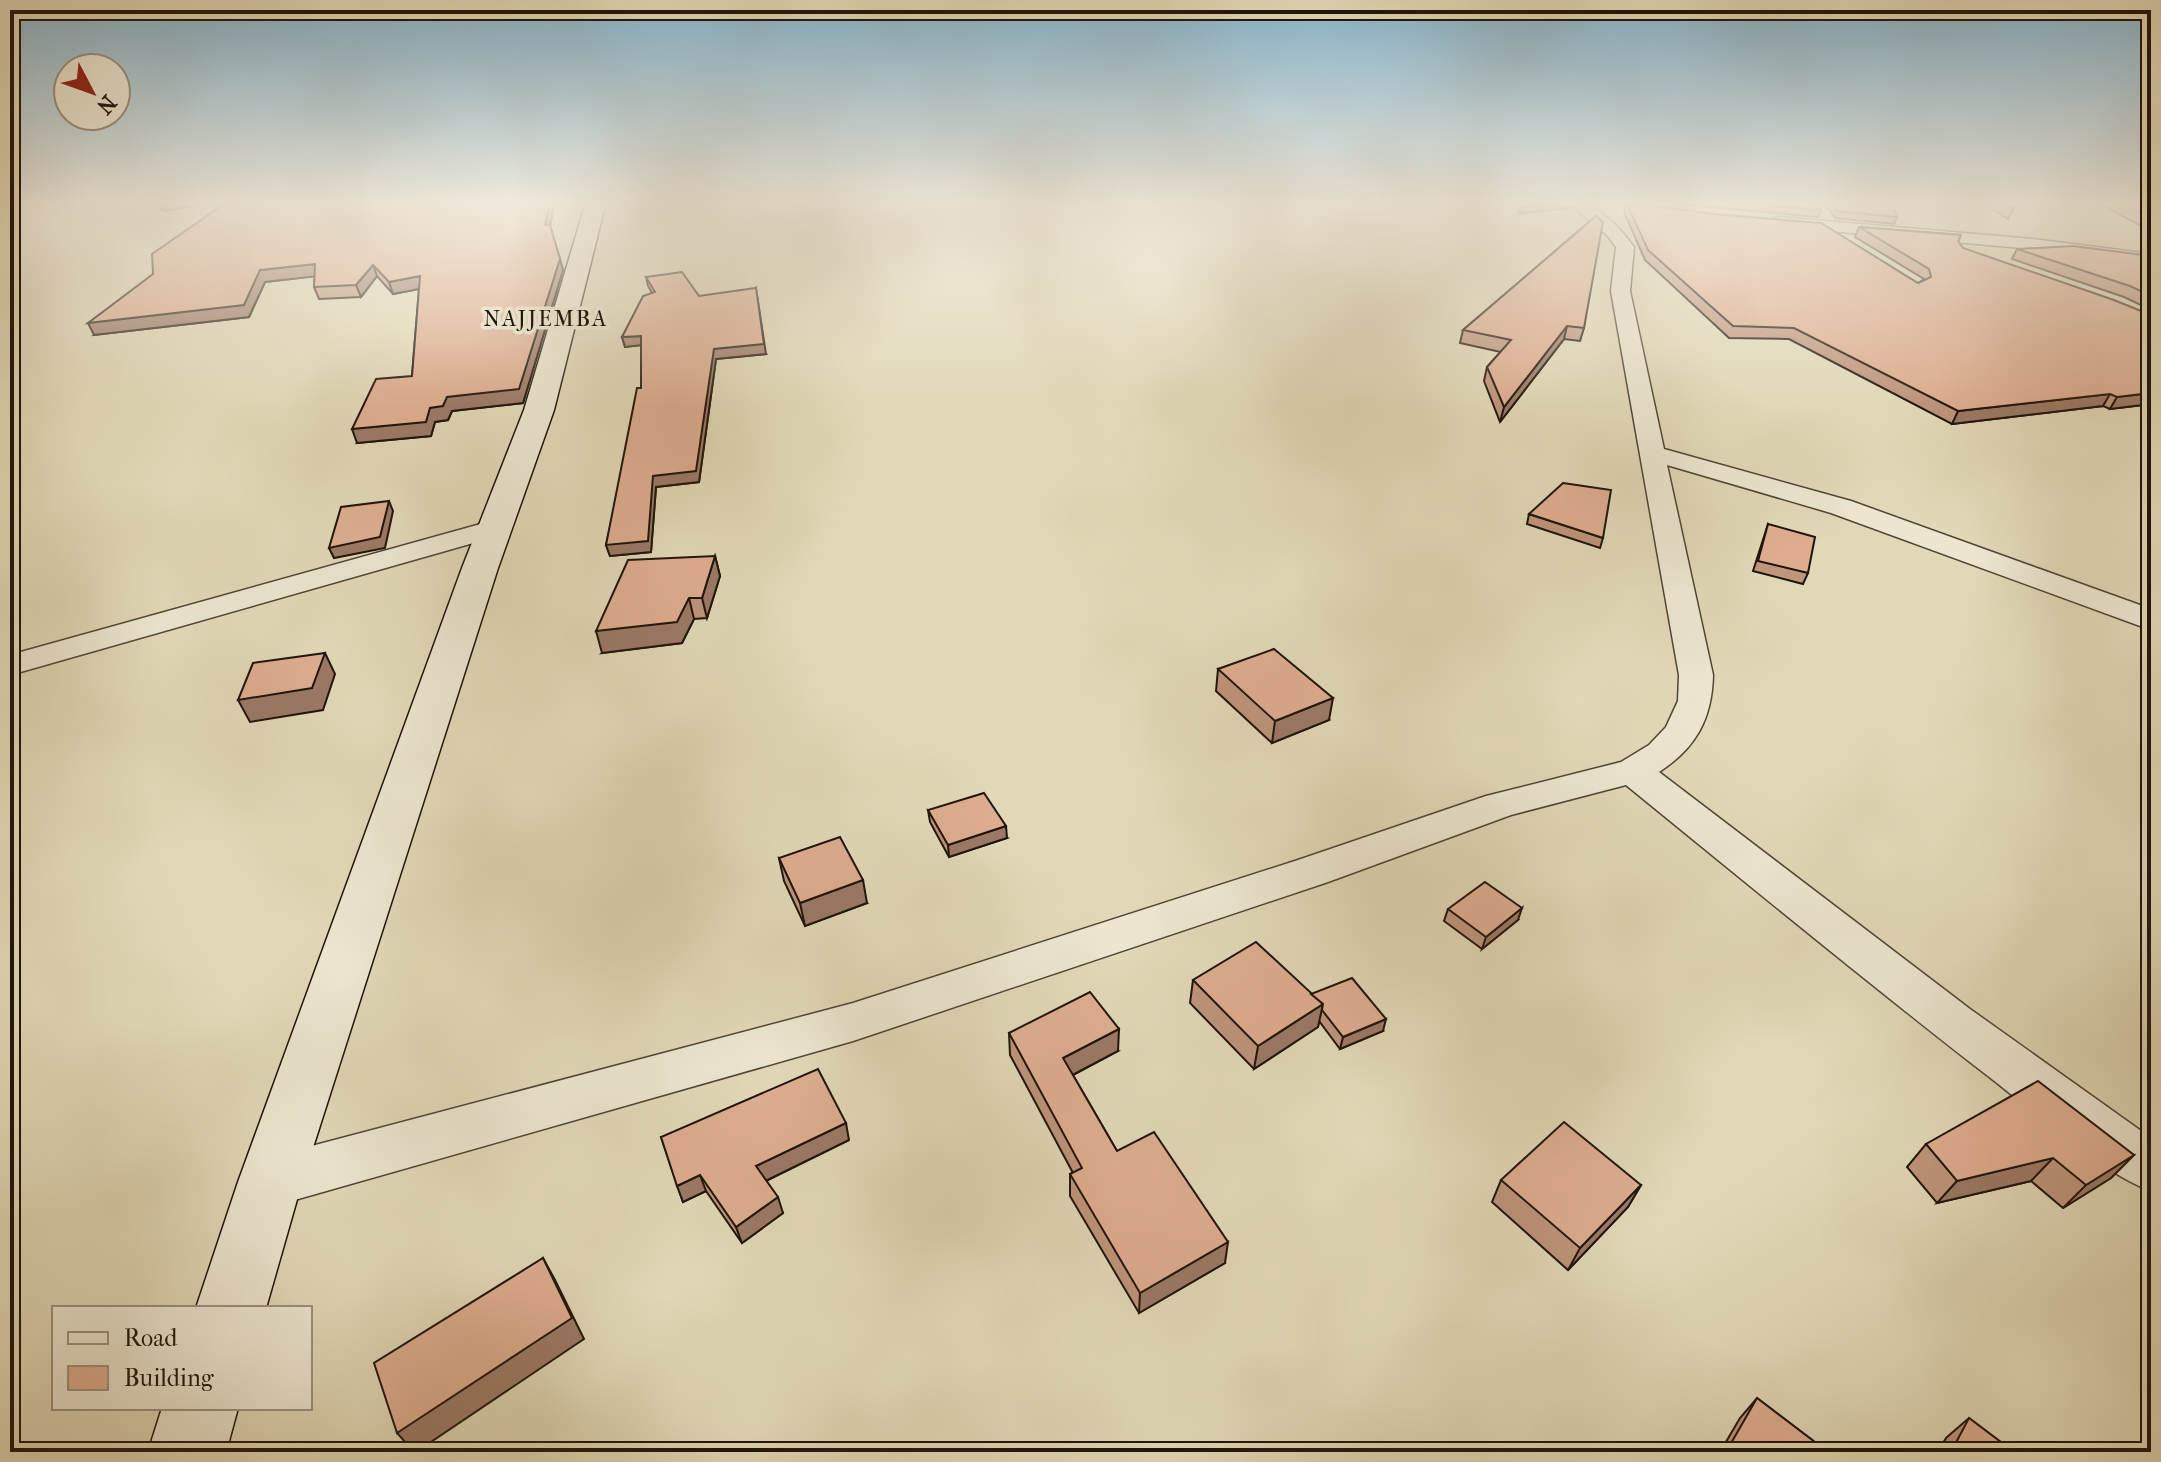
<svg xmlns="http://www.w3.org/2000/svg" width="2161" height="1462" font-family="'IM FELL French Canon',serif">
  <rect width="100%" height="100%" fill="#e1d8b7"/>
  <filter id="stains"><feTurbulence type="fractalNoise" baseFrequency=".0025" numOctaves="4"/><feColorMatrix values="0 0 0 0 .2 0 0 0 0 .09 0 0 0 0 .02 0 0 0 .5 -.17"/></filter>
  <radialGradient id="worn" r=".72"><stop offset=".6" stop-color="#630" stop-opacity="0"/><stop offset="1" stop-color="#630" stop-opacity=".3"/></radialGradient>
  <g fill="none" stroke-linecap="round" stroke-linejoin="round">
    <defs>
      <g id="street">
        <path d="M 1567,202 C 1595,201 1618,225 1634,247 L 1630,291 L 1664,449 L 1851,501 L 2151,609 L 2151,630 L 1831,513 L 1667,465 L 1713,675 C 1712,719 1696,748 1659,772 L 1970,1009 L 2151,1138 L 2151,1191 C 2099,1171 2041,1118 1997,1083 C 1871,986 1749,885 1626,785 L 1511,815 L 1328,882 L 853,1041 L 270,1207 L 251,1199 L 243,1182 L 251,1165 L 270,1157 L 853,1003 L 1298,860 L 1486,796 L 1621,762 L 1649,745 L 1666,727 L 1678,701 L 1679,675 L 1611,291 L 1616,247 L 1607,235 Z"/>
        <path d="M 1779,217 L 2033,239 L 2151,254 L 2151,264 L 2033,249 L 1773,226 L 1771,222 L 1773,218 Z"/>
        <path d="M 495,520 L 505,522 L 509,528 L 505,534 L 10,675 L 10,655 Z"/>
      </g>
      <g id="secondary">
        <path d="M 586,202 L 606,202 L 554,410 L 498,568 L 302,1182 L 266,1308 L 196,1308 L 238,1182 L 462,568 L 524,410 Z"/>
        <path d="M 162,1408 L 238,1408 L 226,1452 L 148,1452 Z"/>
      </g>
    </defs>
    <use href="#street" stroke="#4f4534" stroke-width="3"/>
    <use href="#secondary" stroke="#1e1409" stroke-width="3"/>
    <use href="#street" fill="#ece6d0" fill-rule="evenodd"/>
    <use href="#secondary" fill="#ece6d0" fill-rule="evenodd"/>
  </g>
  <g fill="#bf957c" stroke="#1e1409" stroke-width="2">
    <path d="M 152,202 L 197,202 L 198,205 L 164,211 Z"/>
    <path d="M 555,202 L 550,226 L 563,270 L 523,403 L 452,411 L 448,420 L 435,422 L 431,436 L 357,443 L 412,376 L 419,289 L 393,294 L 377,276 L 361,297 L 319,299 L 314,287 L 315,276 L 265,282 L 249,317 L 94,335 L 153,274 Z"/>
    <path d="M 1579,202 L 1602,202 L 1601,204 L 1593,205 Z"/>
    <path d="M 1626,202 L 1918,283 L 1924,279 L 1855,237 L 1859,227 L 1961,235 L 1958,242 L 1963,248 L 2151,404 L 2110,409 L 2103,406 L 1952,424 L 1789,339 L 1729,338 L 1645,260 L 1624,212 Z"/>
    <path d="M 1655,202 L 1807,202 L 1821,210 L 1818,217 Z"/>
    <path d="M 1824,202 L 1872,202 L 1874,204 L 1897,217 L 1894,224 L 1835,218 Z"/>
    <path d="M 1982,202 L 2017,202 L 2008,219 Z"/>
    <path d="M 2096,202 L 2151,202 L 2151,231 Z"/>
    <path d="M 1596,216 L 1584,328 L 1580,341 L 1564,339 L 1500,422 L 1484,381 L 1487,367 L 1501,352 L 1460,343 L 1463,330 Z"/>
    <path d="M 2017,249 L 2151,256 L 2151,310 L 2124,297 L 2012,259 Z"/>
    <path d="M 646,277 L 699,296 L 766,354 L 716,359 L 699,482 L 656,487 L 651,552 L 610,556 L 606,545 L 641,388 L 641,345 L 625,347 L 622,337 L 652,293 L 648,286 Z"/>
    <path d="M 1529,514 L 1603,538 L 1600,548 L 1527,524 Z"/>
    <path d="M 1768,524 L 1808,573 L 1803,584 L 1753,571 Z"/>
    <path d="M 715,556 L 720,576 L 707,618 L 694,619 L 682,643 L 602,653 Z"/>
    <path d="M 1218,669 L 1329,720 L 1272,743 L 1216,691 Z"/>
    <path d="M 928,810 L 1007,838 L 949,857 L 930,822 Z"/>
    <path d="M 779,858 L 867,903 L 805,926 L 784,881 Z"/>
    <path d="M 1448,909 L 1518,920 L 1482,949 L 1444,921 Z"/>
    <path d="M 1193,980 L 1311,994 L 1383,1031 L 1340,1049 L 1319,1021 L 1318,1027 L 1254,1069 L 1190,1003 Z"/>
    <path d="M 1009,1033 L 1118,1051 L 1073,1075 L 1117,1151 L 1225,1263 L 1139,1313 L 1070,1196 L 1070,1174 L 1073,1173 L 1010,1055 Z"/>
    <path d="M 661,1137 L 849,1140 L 766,1181 L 783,1213 L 742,1243 L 706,1191 L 683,1202 Z"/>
    <path d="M 1926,1144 L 2134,1155 L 2111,1178 L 2063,1208 L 2031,1181 L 1937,1203 L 1907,1167 Z"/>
    <path d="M 1501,1180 L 1641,1185 L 1628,1207 L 1568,1270 L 1492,1202 Z"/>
    <path d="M 1757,1398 L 1828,1452 L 1720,1452 L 1740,1418 Z"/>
    <path d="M 1969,1418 L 2014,1452 L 1938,1452 L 1946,1438 Z"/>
  </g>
  <g fill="#9b7965" stroke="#1e1409" stroke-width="2">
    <path d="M 175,202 L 197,202 L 198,205 L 164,211 L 161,204 Z"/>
    <path d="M 550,202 L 555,202 L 548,236 L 545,225 Z"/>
    <path d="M 1564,202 L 1571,202 L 1569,208 L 1518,214 L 1520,207 Z"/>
    <path d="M 1593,202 L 1602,202 L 1601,204 L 1593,205 Z"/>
    <path d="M 560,259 L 563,270 L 523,403 L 452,411 L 448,420 L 435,422 L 431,436 L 357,443 L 352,429 L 430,408 L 447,397 Z"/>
    <path d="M 315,264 L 319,276 L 265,282 L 249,317 L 94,335 L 88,323 L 260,270 Z"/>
    <path d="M 373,265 L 377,276 L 361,297 L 356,285 Z"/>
    <path d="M 420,276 L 424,288 L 393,294 L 389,282 Z"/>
    <path d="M 756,288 L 766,354 L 716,359 L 699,482 L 656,487 L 651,552 L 610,556 L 606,545 L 653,476 L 714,349 Z"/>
    <path d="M 1567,326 L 1564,339 L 1500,422 L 1504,407 Z"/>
    <path d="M 641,336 L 643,345 L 625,347 L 622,337 Z"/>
    <path d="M 2151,393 L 2151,404 L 2110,409 L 2117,397 Z"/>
    <path d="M 2110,394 L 2103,406 L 1952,424 L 1958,411 Z"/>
    <path d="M 389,501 L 393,511 L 385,548 L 334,558 L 329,548 Z"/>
    <path d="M 715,556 L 720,576 L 707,618 L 702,598 Z"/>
    <path d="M 689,598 L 694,619 L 682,643 L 602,653 L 596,631 Z"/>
    <path d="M 325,653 L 335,674 L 323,710 L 250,722 L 238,700 Z"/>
    <path d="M 1333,698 L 1329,720 L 1272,743 L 1275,721 Z"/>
    <path d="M 1006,826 L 1007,838 L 949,857 L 948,845 Z"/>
    <path d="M 863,880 L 867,903 L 805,926 L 800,903 Z"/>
    <path d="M 1522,908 L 1518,920 L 1482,949 L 1486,937 Z"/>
    <path d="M 1323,1004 L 1318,1027 L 1254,1069 L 1258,1046 Z"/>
    <path d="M 1386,1019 L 1383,1031 L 1340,1049 L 1343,1037 Z"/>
    <path d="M 1119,1029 L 1118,1051 L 1063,1080 L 1063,1058 Z"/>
    <path d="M 846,1123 L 849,1140 L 761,1183 L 756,1166 Z"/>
    <path d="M 2134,1155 L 2111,1178 L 2063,1208 L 2086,1185 Z"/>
    <path d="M 2053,1158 L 2031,1181 L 1937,1203 L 1957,1181 Z"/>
    <path d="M 700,1175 L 706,1191 L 683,1202 L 677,1186 Z"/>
    <path d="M 1641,1185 L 1628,1207 L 1568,1270 L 1580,1248 Z"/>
    <path d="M 778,1197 L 783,1213 L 742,1243 L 736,1227 Z"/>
    <path d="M 1228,1242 L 1225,1263 L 1139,1313 L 1140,1293 Z"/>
    <path d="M 543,1258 L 555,1280 L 584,1339 L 416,1452 L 414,1452 L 397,1433 Z"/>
  </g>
  <g fill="#dead90" stroke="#1e1409" stroke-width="2">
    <path d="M 158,202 L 175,202 L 161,204 Z"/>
    <path d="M 227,202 L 550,202 L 545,225 L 550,225 L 560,259 L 519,389 L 447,397 L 443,406 L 430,408 L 426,422 L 352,429 L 376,379 L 412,376 L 420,276 L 389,282 L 373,265 L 356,285 L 314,287 L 315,264 L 260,270 L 244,305 L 88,323 L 153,274 L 152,254 Z"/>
    <path d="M 1518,202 L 1564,202 L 1520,207 Z"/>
    <path d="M 1626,202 L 1713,214 L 1821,223 L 1918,283 L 1931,277 L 1929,269 L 1859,227 L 1961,235 L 1958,241 L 1963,248 L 2114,300 L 2151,315 L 2151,393 L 2117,397 L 2110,394 L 1958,411 L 1794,328 L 1733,326 L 1648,250 Z"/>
    <path d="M 1731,202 L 1807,202 L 1821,210 Z"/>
    <path d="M 1831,202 L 1872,202 L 1874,204 L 1893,206 L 1897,217 L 1837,211 Z"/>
    <path d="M 2001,202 L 2017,202 L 2013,209 Z"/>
    <path d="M 2119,202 L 2151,202 L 2151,218 Z"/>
    <path d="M 1596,216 L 1603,222 L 1584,328 L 1567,326 L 1504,407 L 1487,367 L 1511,340 L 1463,330 Z"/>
    <path d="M 2073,246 L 2151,256 L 2151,296 L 2130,286 L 2017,249 Z"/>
    <path d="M 682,272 L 699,296 L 756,288 L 764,344 L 714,349 L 696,471 L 653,476 L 648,541 L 606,545 L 637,388 L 641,388 L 641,336 L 622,337 L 643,296 L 655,292 L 646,277 Z"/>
    <path d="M 1563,483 L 1611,490 L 1603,538 L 1529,514 Z"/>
    <path d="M 389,501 L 380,537 L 329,548 L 341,507 Z"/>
    <path d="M 1768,524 L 1815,537 L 1808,573 L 1758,561 Z"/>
    <path d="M 715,556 L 702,598 L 689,598 L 677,622 L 596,631 L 628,560 Z"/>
    <path d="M 1274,649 L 1333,698 L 1275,721 L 1218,669 Z"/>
    <path d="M 325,653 L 312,688 L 238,700 L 253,663 Z"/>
    <path d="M 984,793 L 1006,826 L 948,845 L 928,810 Z"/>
    <path d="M 840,837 L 863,880 L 800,903 L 779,858 Z"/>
    <path d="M 1485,882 L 1522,908 L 1486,937 L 1448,909 Z"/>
    <path d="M 1256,942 L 1323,1004 L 1258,1046 L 1193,980 Z"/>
    <path d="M 1352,978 L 1386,1019 L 1343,1037 L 1322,1010 L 1323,1004 L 1311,994 Z"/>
    <path d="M 1090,992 L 1119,1029 L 1063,1058 L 1117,1151 L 1154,1132 L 1228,1242 L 1140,1293 L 1070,1174 L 1082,1168 L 1009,1033 Z"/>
    <path d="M 818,1069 L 846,1123 L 756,1166 L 778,1197 L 736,1227 L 700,1175 L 677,1186 L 661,1137 Z"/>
    <path d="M 2038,1081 L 2134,1155 L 2086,1185 L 2053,1158 L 1957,1181 L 1926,1144 Z"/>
    <path d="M 1564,1122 L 1641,1185 L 1580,1248 L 1501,1180 Z"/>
    <path d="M 543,1258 L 572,1318 L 397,1433 L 374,1363 Z"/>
    <path d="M 1757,1398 L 1828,1452 L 1726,1452 Z"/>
    <path d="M 1969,1418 L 2014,1452 L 1951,1452 Z"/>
  </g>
  <linearGradient id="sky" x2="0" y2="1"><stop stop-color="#87b6d0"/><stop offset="0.5" stop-color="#f2eddf"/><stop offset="1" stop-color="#f2eddf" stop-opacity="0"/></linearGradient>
  <rect width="2161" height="406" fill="url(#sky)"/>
  <g text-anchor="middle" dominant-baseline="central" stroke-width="7" stroke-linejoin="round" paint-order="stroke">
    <g font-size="22" letter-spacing="2" fill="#1e1409" stroke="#ece6d0">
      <text x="546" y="319">NAJJEMBA</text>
    </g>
  </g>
  <rect width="2161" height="1462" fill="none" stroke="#e1d8b7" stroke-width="40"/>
  <rect x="12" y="12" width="2137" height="1438" fill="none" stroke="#1e1409" stroke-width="4"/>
  <rect x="20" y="20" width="2121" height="1422" fill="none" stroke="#1e1409" stroke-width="2"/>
  <rect x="52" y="1306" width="260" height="104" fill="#ece6d0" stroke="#9a9280" stroke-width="2"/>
  <rect x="68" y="1332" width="40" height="12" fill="#ece6d0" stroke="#9a9280" stroke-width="2"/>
  <text x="124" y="1346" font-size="24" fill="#1e1409">Road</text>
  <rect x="68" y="1366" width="40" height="24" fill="#dead90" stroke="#9a9280" stroke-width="2"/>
  <text x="124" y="1386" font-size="24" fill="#1e1409">Building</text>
  <g transform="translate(92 92) rotate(131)"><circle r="38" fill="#ece6d0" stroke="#9a9280" stroke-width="2"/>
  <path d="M0-6L14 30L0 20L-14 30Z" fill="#8f2418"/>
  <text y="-12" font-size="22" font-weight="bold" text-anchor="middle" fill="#1e1409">N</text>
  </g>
  <rect width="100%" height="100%" filter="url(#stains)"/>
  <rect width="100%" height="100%" fill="url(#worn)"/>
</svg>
